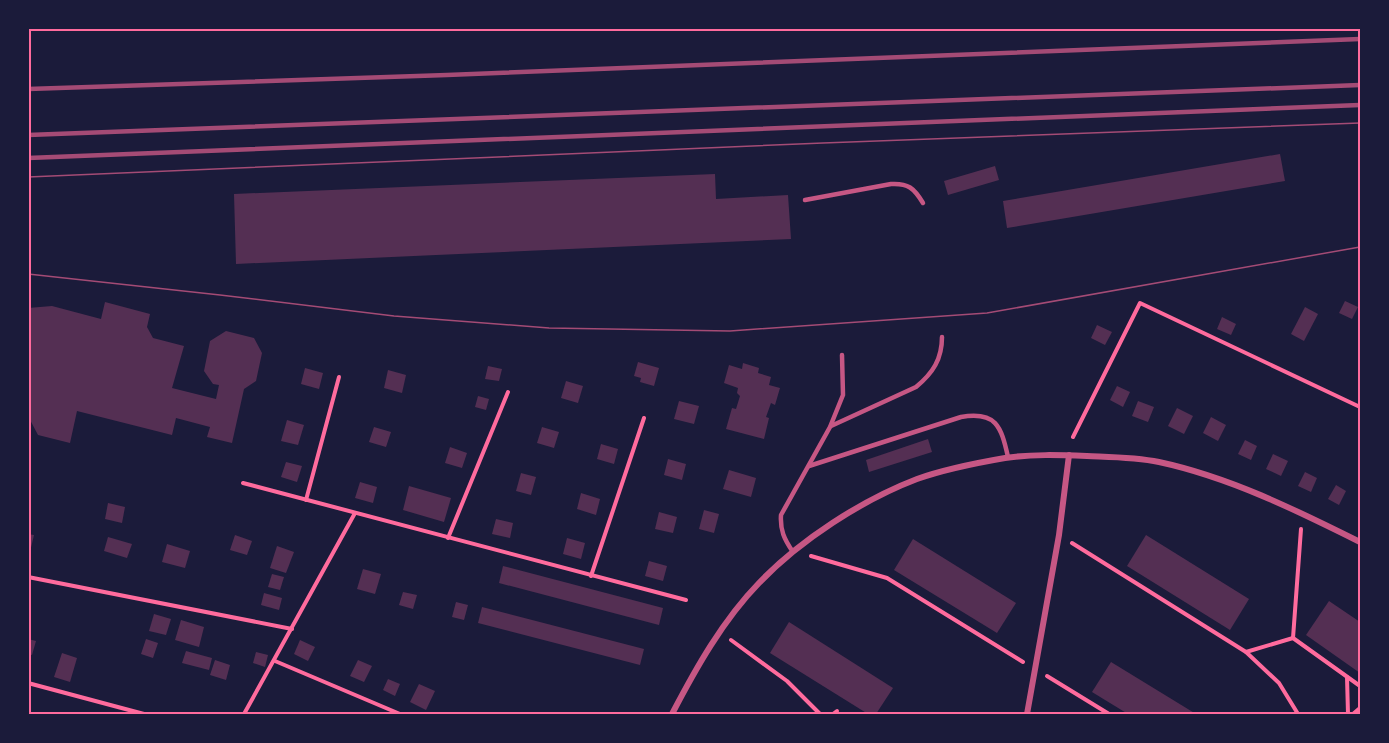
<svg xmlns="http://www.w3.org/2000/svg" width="1389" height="743" font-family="Mulish,sans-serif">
  <rect width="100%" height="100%" fill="#1b1b3a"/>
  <g fill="#542f53">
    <path d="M 1280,154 L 1285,181 L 1007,228 L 1003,201 Z"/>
    <path d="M 995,166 L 999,180 L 948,195 L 944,181 Z"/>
    <path d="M 715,174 L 716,199 L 788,195 L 791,239 L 236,264 L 234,194 Z"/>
    <path d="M 1345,301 L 1358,307 L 1352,319 L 1339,313 Z"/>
    <path d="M 105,302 L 150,314 L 147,327 L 153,338 L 184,346 L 172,388 L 216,399 L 219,385 L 213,384 L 204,371 L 210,341 L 226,331 L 254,338 L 262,353 L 256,381 L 244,389 L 232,443 L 207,437 L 210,427 L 176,418 L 172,435 L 77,411 L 70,443 L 38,435 L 28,416 L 28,308 L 52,306 L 101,319 Z"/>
    <path d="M 1305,307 L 1318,314 L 1304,341 L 1291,334 Z"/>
    <path d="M 1222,317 L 1236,324 L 1231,335 L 1217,329 Z"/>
    <path d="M 1097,325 L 1112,332 L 1105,345 L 1091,338 Z"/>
    <path d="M 638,362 L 659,368 L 654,386 L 640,382 L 641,378 L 634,376 Z"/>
    <path d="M 743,363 L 759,368 L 758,373 L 771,377 L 769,385 L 780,388 L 775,405 L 771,403 L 766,417 L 769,418 L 764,439 L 726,429 L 732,408 L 736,409 L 740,396 L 737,393 L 738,388 L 724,383 L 729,365 L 742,369 Z"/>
    <path d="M 488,366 L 502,369 L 499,381 L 485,379 Z"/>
    <path d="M 305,368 L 323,373 L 319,389 L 301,384 Z"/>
    <path d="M 388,370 L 406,375 L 402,393 L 384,388 Z"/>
    <path d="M 566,381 L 583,386 L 578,403 L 561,398 Z"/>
    <path d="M 1117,386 L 1130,392 L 1123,407 L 1110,400 Z"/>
    <path d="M 478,396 L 489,399 L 486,410 L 475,407 Z"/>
    <path d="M 679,401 L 699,406 L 694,424 L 674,419 Z"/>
    <path d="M 1138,401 L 1154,407 L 1148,422 L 1132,416 Z"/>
    <path d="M 1177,408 L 1193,416 L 1184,434 L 1168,426 Z"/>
    <path d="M 1211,417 L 1226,425 L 1218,441 L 1203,433 Z"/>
    <path d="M 287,420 L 304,425 L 298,445 L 281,441 Z"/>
    <path d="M 374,427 L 391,432 L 386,447 L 369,442 Z"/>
    <path d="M 542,427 L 559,432 L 554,448 L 537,443 Z"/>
    <path d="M 928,439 L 932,452 L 869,472 L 866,460 Z"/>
    <path d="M 1245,440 L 1257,446 L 1251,460 L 1238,454 Z"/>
    <path d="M 601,444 L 618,449 L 614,464 L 597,459 Z"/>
    <path d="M 450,447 L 467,453 L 462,468 L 445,463 Z"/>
    <path d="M 1273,454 L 1288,461 L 1281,476 L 1266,469 Z"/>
    <path d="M 668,459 L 686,464 L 682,480 L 664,475 Z"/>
    <path d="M 286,462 L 302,466 L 297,482 L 281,477 Z"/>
    <path d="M 729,470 L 756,478 L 751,497 L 723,489 Z"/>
    <path d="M 1305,472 L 1317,478 L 1311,492 L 1298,486 Z"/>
    <path d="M 521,473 L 536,477 L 531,495 L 516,491 Z"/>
    <path d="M 360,482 L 377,487 L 373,503 L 355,498 Z"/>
    <path d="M 1336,485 L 1346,491 L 1339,505 L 1328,499 Z"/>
    <path d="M 409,486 L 451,498 L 444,522 L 403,510 Z"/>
    <path d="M 581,493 L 600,499 L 596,515 L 577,509 Z"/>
    <path d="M 108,503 L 125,507 L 122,523 L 105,519 Z"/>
    <path d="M 704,510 L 719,514 L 714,533 L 699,529 Z"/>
    <path d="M 659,512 L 677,517 L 673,533 L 655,529 Z"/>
    <path d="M 496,519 L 513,523 L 510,538 L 492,534 Z"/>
    <path d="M 28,534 L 34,535 L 29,556 L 28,556 Z"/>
    <path d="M 235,535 L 252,541 L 247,555 L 230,550 Z"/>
    <path d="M 1146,535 L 1249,599 L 1230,630 L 1127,566 Z"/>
    <path d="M 108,537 L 132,544 L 127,558 L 104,551 Z"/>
    <path d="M 567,538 L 585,543 L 581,559 L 563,554 Z"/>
    <path d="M 913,539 L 1016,603 L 997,633 L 894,570 Z"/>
    <path d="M 167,544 L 190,551 L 185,568 L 162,562 Z"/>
    <path d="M 277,546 L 294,552 L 286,573 L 270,568 Z"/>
    <path d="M 649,561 L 667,566 L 663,581 L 645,576 Z"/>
    <path d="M 503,566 L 663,608 L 659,625 L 499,583 Z"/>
    <path d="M 363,569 L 381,574 L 375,594 L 357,589 Z"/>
    <path d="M 272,574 L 284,577 L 280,590 L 268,587 Z"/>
    <path d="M 403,592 L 417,595 L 413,609 L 399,605 Z"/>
    <path d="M 264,593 L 282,598 L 279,610 L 261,605 Z"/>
    <path d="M 1329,601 L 1360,622 L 1360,673 L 1306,635 Z"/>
    <path d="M 456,602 L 468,605 L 464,620 L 452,617 Z"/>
    <path d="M 482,607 L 644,649 L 640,665 L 478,623 Z"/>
    <path d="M 154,614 L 171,619 L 166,635 L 149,631 Z"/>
    <path d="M 181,620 L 204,627 L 199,647 L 175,640 Z"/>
    <path d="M 789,622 L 893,688 L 876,714 L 868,714 L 770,653 Z"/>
    <path d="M 28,639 L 36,641 L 32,655 L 28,654 Z"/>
    <path d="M 146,639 L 158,643 L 153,658 L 141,654 Z"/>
    <path d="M 300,640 L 315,647 L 308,661 L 294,654 Z"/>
    <path d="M 186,651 L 212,658 L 209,670 L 182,663 Z"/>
    <path d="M 256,652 L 268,655 L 265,667 L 253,663 Z"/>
    <path d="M 62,653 L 77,658 L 70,682 L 54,677 Z"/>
    <path d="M 215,660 L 230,665 L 226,680 L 210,675 Z"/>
    <path d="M 358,660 L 372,666 L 364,682 L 350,676 Z"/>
    <path d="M 1111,662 L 1196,714 L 1128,714 L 1092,692 Z"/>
    <path d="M 388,679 L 400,684 L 395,696 L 383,690 Z"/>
    <path d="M 419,684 L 435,691 L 426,710 L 410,702 Z"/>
  </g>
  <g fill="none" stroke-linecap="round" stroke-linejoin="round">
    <g stroke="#ff6b9d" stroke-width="4">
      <path d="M 1073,437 L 1140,303 L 1360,407"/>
      <path d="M 243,483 L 686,600"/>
      <path d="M 306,500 L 339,377"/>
      <path d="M 1301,529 L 1293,638 L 1360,686"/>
      <path d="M 448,538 L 508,392"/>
      <path d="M 1072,543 L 1246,652 L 1279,683 L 1298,714"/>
      <path d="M 811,556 L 887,578 L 1023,662"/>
      <path d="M 591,576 L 644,418"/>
      <path d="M 28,577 L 292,629"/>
      <path d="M 731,640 L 787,681 L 820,714"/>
      <path d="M 1246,652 L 1293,638"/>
      <path d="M 275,661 L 400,714"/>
      <path d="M 1047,676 L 1109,714"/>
      <path d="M 1347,677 L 1348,714"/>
      <path d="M 28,683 L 144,714"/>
      <path d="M 244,714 L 355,513"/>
      <path d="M 833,714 L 837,711"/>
      <path d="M 1353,714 L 1360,708"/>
    </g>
    <g stroke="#c65784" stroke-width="4.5">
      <path d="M 805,200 L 891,184 C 908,183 914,188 923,203"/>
      <path d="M 831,426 L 916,387 C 933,373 942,359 942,337"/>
      <path d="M 809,466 L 961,417 C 996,411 1001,426 1008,457"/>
      <path d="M 793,552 C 784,539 780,530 781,515 L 830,427 L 843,395 L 842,355"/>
    </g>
    <g stroke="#c65784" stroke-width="6">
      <path d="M 672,714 C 696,668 723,620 759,583 C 800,540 862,500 917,479 C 945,469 976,463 1005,458 C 1031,454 1060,455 1087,456 C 1111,457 1135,457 1159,462 C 1229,477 1296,510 1360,542"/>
      <path d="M 1027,714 L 1059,535 L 1069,455"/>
    </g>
    <g stroke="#a44b75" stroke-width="1.5">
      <path d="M 28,177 L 823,143 L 1360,123"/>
      <path d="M 28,274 L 220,295 L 394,316 L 549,328 L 730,331 L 987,313 L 1360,247"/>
    </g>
    <g stroke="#a44b75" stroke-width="4.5">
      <path d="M 28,89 L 447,75 L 1360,39"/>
      <path d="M 28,135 L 1360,85"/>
      <path d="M 28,158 L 1360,105"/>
    </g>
  </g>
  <rect width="1389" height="743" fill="none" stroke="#1b1b3a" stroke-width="60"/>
  <rect x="30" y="30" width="1329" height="683" fill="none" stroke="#ff6b9d" stroke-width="2"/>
</svg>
